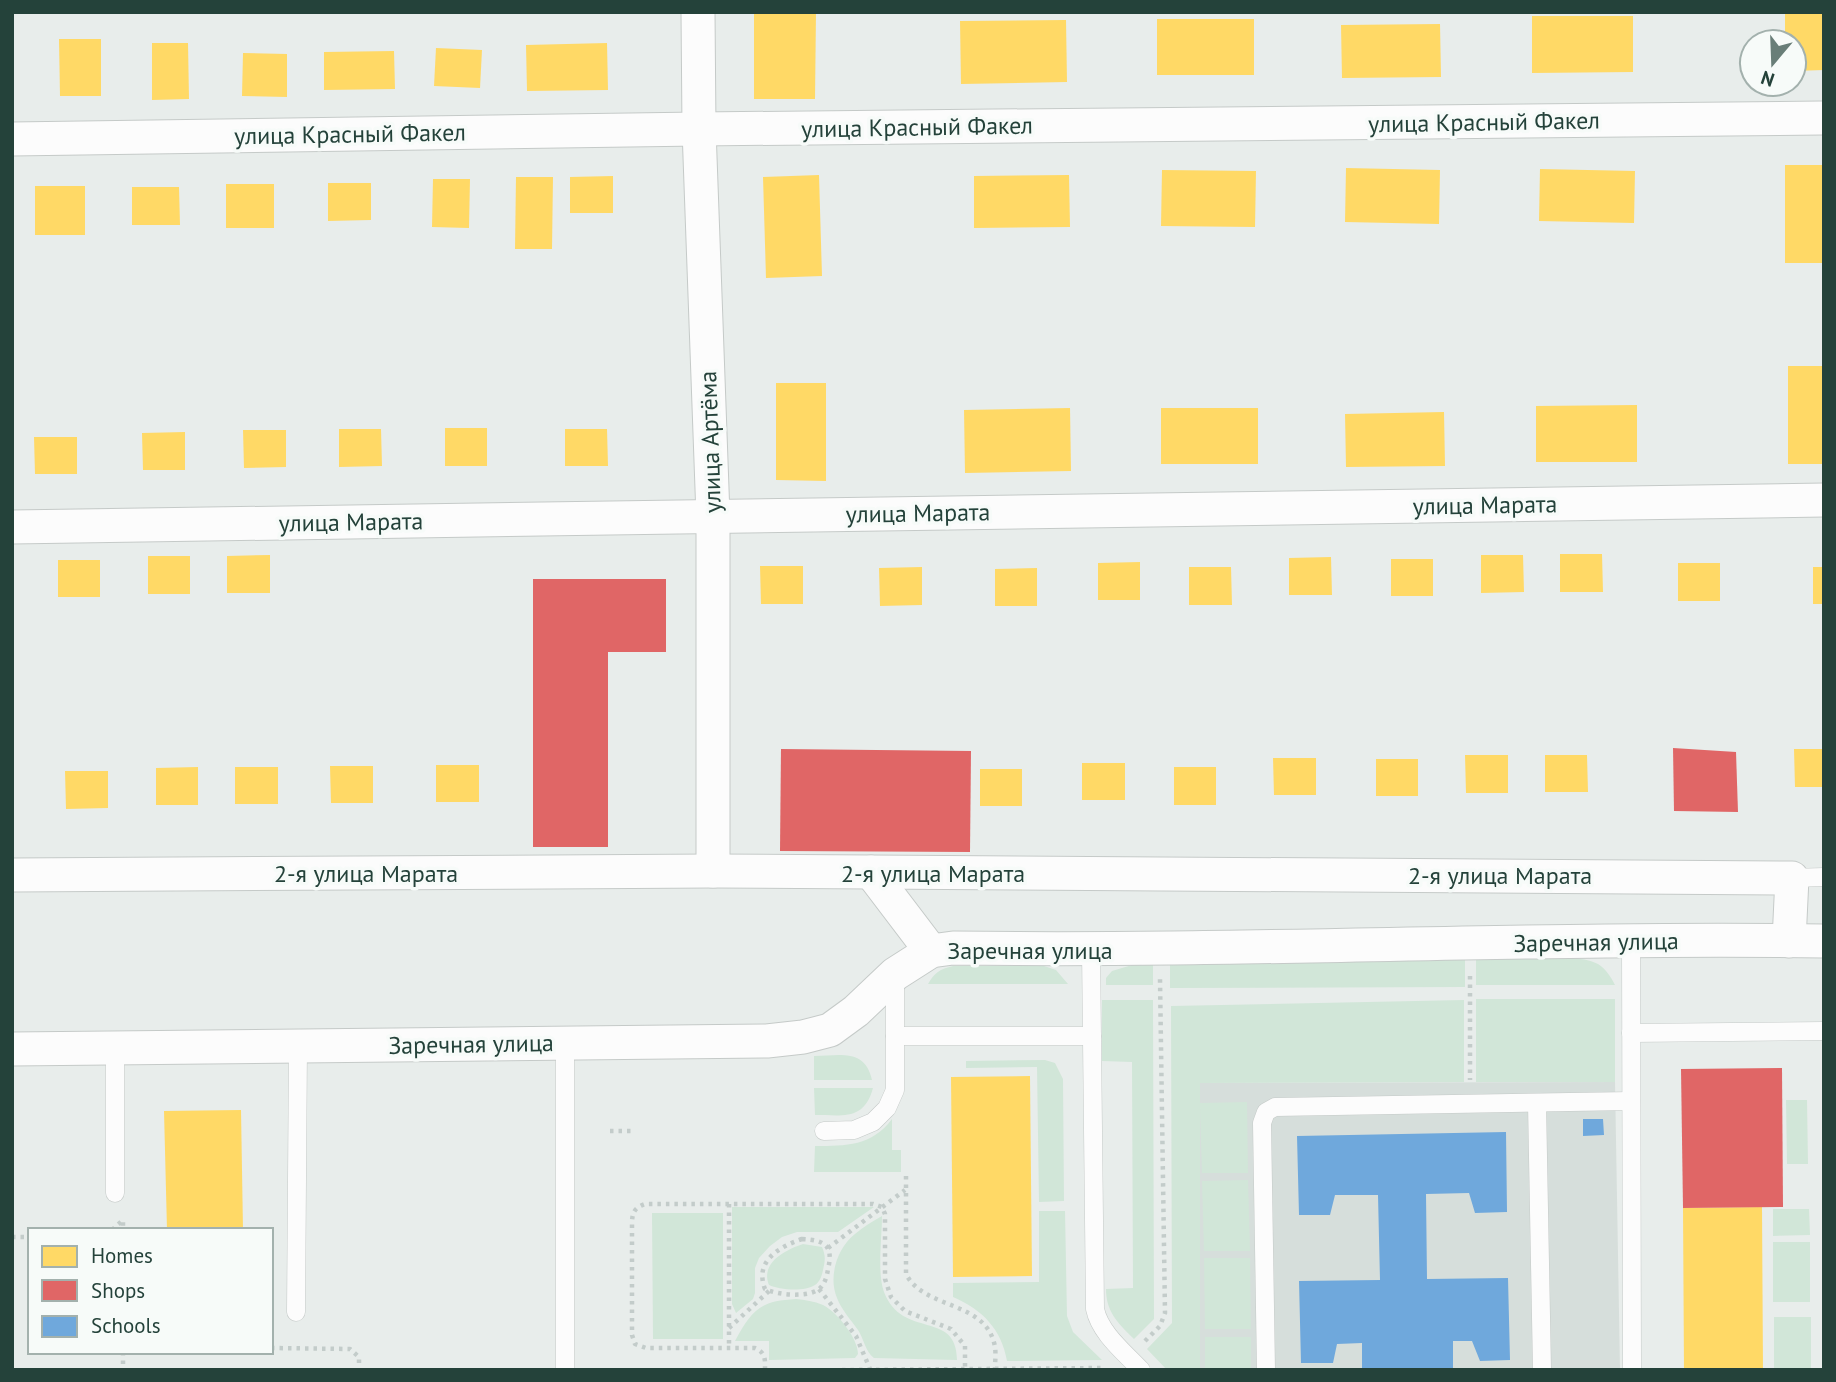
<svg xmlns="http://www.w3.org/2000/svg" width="1836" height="1382" font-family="'PT Sans',sans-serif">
  <rect width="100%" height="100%" fill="#e8edeb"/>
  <path fill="#d6dedb" d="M 1615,1082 L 1620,1370 L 1200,1370 L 1200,1083 Z"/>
  <g fill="#d1e6d8">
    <path d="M 1465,958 L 1465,987 L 1170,988 L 1170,963 Z"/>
    <path d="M 1476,958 C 1504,958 1576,952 1598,964 C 1606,969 1611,977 1615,985 L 1476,985 Z"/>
    <path d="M 1132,965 L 1153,965 L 1153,985 L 1106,985 L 1106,978 L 1112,971 Z"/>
    <path d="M 953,966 L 1044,966 L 1056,970 L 1068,984 L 928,984 C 934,973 940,969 953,966 Z"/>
    <rect x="1476" y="999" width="139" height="83"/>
    <path d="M 1102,1000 L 1153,1000 L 1154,1319 L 1134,1339 C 1118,1323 1106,1312 1106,1289 L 1133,1288 L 1132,1062 L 1102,1061 Z"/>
    <path d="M 1464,1000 L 1464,1082 L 1200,1083 L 1200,1103 L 1247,1102 L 1248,1173 L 1202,1173 L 1200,1107 L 1200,1370 L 1167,1370 L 1147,1349 L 1172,1323 L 1171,1006 Z"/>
    <path d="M 814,1056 C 840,1056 865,1048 872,1080 L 814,1080 Z"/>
    <path d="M 1045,1060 L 1055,1063 L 1063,1079 L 1064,1201 L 1039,1202 L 1037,1067 L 966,1068 L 966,1061 Z"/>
    <path d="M 814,1088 L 873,1088 C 864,1121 843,1115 815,1115 Z"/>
    <path d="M 1786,1100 L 1807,1100 L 1808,1164 L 1787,1164 Z"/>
    <path d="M 892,1119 L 892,1150 L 901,1150 L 901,1172 L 814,1172 L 815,1146 C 846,1146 872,1146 892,1119 Z"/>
    <path d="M 1248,1180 L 1250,1251 L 1204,1251 L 1202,1181 Z"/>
    <path d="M 732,1207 L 874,1207 L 838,1232 L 797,1232 L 782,1237 L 770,1246 L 759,1258 L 755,1268 L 755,1293 L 753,1299 L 736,1313 L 732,1304 Z"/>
    <path d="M 1773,1209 L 1809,1209 L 1810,1235 L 1773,1236 Z"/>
    <path d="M 1039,1211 L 1065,1211 L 1067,1316 L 1073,1332 L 1102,1360 L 1007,1361 C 1001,1329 983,1310 953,1297 L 953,1283 L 1039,1282 Z"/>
    <path d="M 652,1213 L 723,1213 L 723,1339 L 653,1339 Z"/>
    <path d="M 882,1216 C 882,1237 877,1273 884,1292 C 902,1340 957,1309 957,1360 L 874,1358 C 865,1351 864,1339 858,1330 C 851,1320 841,1309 837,1298 C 828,1277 837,1248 855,1234 C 863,1227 873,1221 882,1216 Z"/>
    <rect x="1773" y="1242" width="37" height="60"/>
    <path d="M 803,1244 L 822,1247 C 826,1256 825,1261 823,1270 C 822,1275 820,1282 815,1285 C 805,1292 779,1290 769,1285 C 760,1263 785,1250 803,1244 Z"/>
    <path d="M 1204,1258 L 1250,1258 L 1251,1329 L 1205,1329 Z"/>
    <path d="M 796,1299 C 805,1300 814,1301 823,1305 C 837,1312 858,1338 858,1354 L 855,1358 L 769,1360 L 769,1341 L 735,1341 C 752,1310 759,1301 796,1299 Z"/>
    <rect x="1774" y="1317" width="37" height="53"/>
    <rect x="1205" y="1337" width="46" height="33"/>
  </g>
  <g fill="#ffd966">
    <path d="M 754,12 L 816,12 L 815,99 L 754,99 Z"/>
    <path d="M 1785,12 L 1824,12 L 1824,70 L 1794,71 L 1794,42 L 1785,42 Z"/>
    <path d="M 1532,16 L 1633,16 L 1633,72 L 1532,73 Z"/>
    <rect x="1157" y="19" width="97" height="56"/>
    <path d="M 1066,20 L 1067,82 L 961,84 L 960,21 Z"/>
    <path d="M 1440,24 L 1441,77 L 1342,78 L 1341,25 Z"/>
    <path d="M 59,39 L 101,39 L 101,96 L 60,96 Z"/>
    <path d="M 152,43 L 188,43 L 189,99 L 152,100 Z"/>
    <path d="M 607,43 L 608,90 L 527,91 L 526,45 Z"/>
    <path d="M 436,48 L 482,50 L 480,88 L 434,86 Z"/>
    <path d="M 394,51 L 395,89 L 324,90 L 324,52 Z"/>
    <path d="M 243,53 L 287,54 L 287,97 L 242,96 Z"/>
    <rect x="1785" y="165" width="39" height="98"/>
    <path d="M 1346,168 L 1440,170 L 1439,224 L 1345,222 Z"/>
    <path d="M 1540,169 L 1635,171 L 1634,223 L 1539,221 Z"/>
    <path d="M 1162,170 L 1256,171 L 1255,227 L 1161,226 Z"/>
    <path d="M 819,175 L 822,276 L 766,278 L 763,177 Z"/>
    <path d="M 1069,175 L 1070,227 L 974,228 L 974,176 Z"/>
    <path d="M 613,176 L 613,213 L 570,213 L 570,177 Z"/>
    <path d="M 516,177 L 553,177 L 552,249 L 515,249 Z"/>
    <path d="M 433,179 L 470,179 L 469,228 L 432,227 Z"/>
    <path d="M 328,183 L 371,183 L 371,220 L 328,221 Z"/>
    <rect x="226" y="184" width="48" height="44"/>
    <rect x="35" y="186" width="50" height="49"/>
    <path d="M 132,187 L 179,187 L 180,225 L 132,225 Z"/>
    <rect x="1788" y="366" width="36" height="98"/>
    <path d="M 776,383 L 826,383 L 826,481 L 776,480 Z"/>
    <path d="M 1637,405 L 1637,462 L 1536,462 L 1536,406 Z"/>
    <path d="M 1070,408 L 1071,471 L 965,473 L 964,410 Z"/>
    <rect x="1161" y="408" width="97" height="56"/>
    <path d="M 1444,412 L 1445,466 L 1346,467 L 1345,414 Z"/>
    <rect x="445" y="428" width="42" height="38"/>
    <path d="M 339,429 L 381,429 L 382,466 L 339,467 Z"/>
    <path d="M 565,429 L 607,429 L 608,466 L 565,466 Z"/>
    <path d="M 243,430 L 286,430 L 286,467 L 244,468 Z"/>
    <path d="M 185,432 L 185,470 L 143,470 L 142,433 Z"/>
    <path d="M 34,437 L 77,437 L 77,474 L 35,474 Z"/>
    <path d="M 1560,554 L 1602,554 L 1603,592 L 1560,592 Z"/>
    <path d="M 270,555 L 270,593 L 227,593 L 227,556 Z"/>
    <path d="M 1481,555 L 1523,555 L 1524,592 L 1481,593 Z"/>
    <rect x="148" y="556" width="42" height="38"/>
    <path d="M 1331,557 L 1332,595 L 1289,595 L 1289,558 Z"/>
    <rect x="1391" y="559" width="42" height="37"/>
    <rect x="58" y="560" width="42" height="37"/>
    <path d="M 1140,562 L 1140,600 L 1098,600 L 1098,563 Z"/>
    <rect x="1678" y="563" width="42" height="38"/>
    <path d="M 760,566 L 803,566 L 803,604 L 761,604 Z"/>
    <path d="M 922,567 L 922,605 L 880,606 L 879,568 Z"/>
    <path d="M 1189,567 L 1231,567 L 1232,605 L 1189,605 Z"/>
    <rect x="1813" y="567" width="11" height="37"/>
    <path d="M 1037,568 L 1037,606 L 995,606 L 995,569 Z"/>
    <path d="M 1794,749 L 1824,749 L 1824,787 L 1795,787 Z"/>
    <path d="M 1465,755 L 1508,755 L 1508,793 L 1466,793 Z"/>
    <path d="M 1545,755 L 1587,755 L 1588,792 L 1545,792 Z"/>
    <path d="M 1273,758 L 1316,758 L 1316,795 L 1274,795 Z"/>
    <rect x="1376" y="759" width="42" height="37"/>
    <rect x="1082" y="763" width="43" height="37"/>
    <rect x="436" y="765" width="43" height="37"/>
    <path d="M 330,766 L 373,766 L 373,803 L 331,803 Z"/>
    <path d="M 198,767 L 198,805 L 156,805 L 156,768 Z"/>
    <rect x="235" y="767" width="43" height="37"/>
    <rect x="1174" y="767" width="42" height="38"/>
    <rect x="980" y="769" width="42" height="37"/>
    <path d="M 65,771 L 108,771 L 108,808 L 66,809 Z"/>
    <path d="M 1030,1076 L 1032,1276 L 953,1277 L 951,1077 Z"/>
    <path d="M 241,1110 L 243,1230 L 167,1230 L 164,1111 Z"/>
    <path d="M 1762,1207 L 1763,1370 L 1684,1370 L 1683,1208 Z"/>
  </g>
  <g fill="#e06666">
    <path d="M 533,579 L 666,579 L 666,652 L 608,652 L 608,847 L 533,847 Z"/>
    <path d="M 1673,748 L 1736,752 L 1738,812 L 1674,811 Z"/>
    <path d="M 781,749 L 971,751 L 970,852 L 780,851 Z"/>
    <path d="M 1782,1068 L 1783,1207 L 1683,1208 L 1681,1069 Z"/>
  </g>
  <g fill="#6fa8dc">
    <path d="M 1583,1119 L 1603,1119 L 1604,1135 L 1583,1136 Z"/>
    <path d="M 1506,1132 L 1507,1212 L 1475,1213 L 1469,1193 L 1426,1194 L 1427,1279 L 1508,1278 L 1510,1360 L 1480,1361 L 1472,1341 L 1453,1341 L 1453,1370 L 1362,1370 L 1362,1343 L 1337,1344 L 1333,1363 L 1301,1363 L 1299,1281 L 1380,1280 L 1378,1195 L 1335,1195 L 1330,1215 L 1299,1215 L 1297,1136 Z"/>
  </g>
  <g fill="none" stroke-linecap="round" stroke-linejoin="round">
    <defs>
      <g id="lane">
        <path d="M 1792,878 L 1824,877"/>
        <path d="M 1631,941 L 1632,1370"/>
        <path d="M 1091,950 L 1095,1309 C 1100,1333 1124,1352 1141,1370"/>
        <path d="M 1631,1033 L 1824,1031"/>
        <path d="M 895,1036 L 1092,1036"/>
        <path d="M 565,1043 L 565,1370"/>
        <path d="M 115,1048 L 115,1193"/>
        <path d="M 1537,1103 L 1542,1370"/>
        <path d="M 824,1131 L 854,1130 L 873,1122 L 887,1108 L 895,1090 L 895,974"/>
        <path d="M 296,1312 L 298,1046"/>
        <path d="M 1266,1370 L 1262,1123 L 1266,1112 L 1275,1107 L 1631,1101"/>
      </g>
      <g id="street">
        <path d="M 698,12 L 699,129 L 713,516 L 713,871"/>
        <path d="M 12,139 L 699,129 L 1822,118"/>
        <path d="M 12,527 L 1824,500"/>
        <path d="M 871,872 L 931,951"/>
        <path d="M 12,875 L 713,871 L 1792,878 L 1789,941"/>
        <path d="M 12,1049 L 767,1041 L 803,1037 L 830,1030 L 856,1011 L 895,974 L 931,951 L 953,948 C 1244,952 1534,937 1824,941"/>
      </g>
    </defs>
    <use href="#lane" stroke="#c5cac8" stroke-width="19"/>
    <use href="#street" stroke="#c5cac8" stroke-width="35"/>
    <g stroke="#c3ccca" stroke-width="4.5" stroke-dasharray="3.5 5" stroke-linecap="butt">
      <path d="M 1470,976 L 1470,1080"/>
      <path d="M 610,1131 L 633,1131"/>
      <path d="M 906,1176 L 906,1274 C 924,1310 987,1300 995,1347 C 996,1354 995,1362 995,1369"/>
      <path d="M 729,1204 L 729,1348"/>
      <path d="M 112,1230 L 123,1220 L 123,1230"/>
      <path d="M 12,1237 L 30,1237"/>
      <path d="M 802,1239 C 824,1240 834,1245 828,1269 C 827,1276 825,1284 819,1289 C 807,1298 778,1295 765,1289 C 754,1261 779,1247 802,1239 Z"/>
      <path d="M 828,1248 L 905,1190"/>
      <path d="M 819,1289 L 856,1336 L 870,1369"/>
      <path d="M 729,1328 L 769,1291"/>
      <path d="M 1145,1341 L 1160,1326 L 1165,1313 L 1160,979"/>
      <path d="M 271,1348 L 350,1349 L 359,1357 L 359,1370"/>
      <path d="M 123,1352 L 123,1370"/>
      <path d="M 765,1370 C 765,1359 766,1353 755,1348 L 646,1348 L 635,1344 L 632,1335 L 632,1224 C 632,1213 634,1208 645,1204 L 873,1204 L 882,1207 L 885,1214 L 885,1279 L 891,1297 L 905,1311 L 951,1329 L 965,1346 L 965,1370"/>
      <path d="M 842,1370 L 1103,1368"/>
    </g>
    <use href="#lane" stroke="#fcfcfc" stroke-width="18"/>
    <use href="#street" stroke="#fcfcfc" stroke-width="33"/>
  </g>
  <g text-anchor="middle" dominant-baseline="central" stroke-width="7" stroke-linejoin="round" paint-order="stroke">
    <g font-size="24" fill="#24423a" stroke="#f7fbf9">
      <text transform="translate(1484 122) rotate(-1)">улица Красный Факел</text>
      <text transform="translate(917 127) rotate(-1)">улица Красный Факел</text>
      <text transform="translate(350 134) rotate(-1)">улица Красный Факел</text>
      <text transform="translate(710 442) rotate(-92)">улица Артёма</text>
      <text transform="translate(1485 505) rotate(-1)">улица Марата</text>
      <text transform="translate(918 513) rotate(-1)">улица Марата</text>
      <text transform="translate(351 522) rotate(-1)">улица Марата</text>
      <text x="366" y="873">2-я улица Марата</text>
      <text x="933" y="873">2-я улица Марата</text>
      <text x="1500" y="875">2-я улица Марата</text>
      <text transform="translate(1596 942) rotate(-1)">Заречная улица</text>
      <text x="1030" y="950">Заречная улица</text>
      <text transform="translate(471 1044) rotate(-1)">Заречная улица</text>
    </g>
  </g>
  <rect width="1836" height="1382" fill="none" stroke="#24423a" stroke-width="28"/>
  <rect x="28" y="1228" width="245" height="126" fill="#f7fbf9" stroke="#a3b1ad" stroke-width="2"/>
  <rect x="42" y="1246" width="35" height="21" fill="#ffd966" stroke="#a3b1ad" stroke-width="2"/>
  <text x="91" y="1263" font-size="21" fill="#24423a">Homes</text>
  <rect x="42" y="1280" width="35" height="21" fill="#e06666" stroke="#a3b1ad" stroke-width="2"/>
  <text x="91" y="1298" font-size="21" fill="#24423a">Shops</text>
  <rect x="42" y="1316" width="35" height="21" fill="#6fa8dc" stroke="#a3b1ad" stroke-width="2"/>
  <text x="91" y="1333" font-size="21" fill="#24423a">Schools</text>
  <g transform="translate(1773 63) rotate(199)"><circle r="33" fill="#f7fbf9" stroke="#a3b1ad" stroke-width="2"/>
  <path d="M0-5L12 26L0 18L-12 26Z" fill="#697e78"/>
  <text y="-10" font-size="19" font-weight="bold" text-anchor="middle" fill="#24423a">N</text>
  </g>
</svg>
